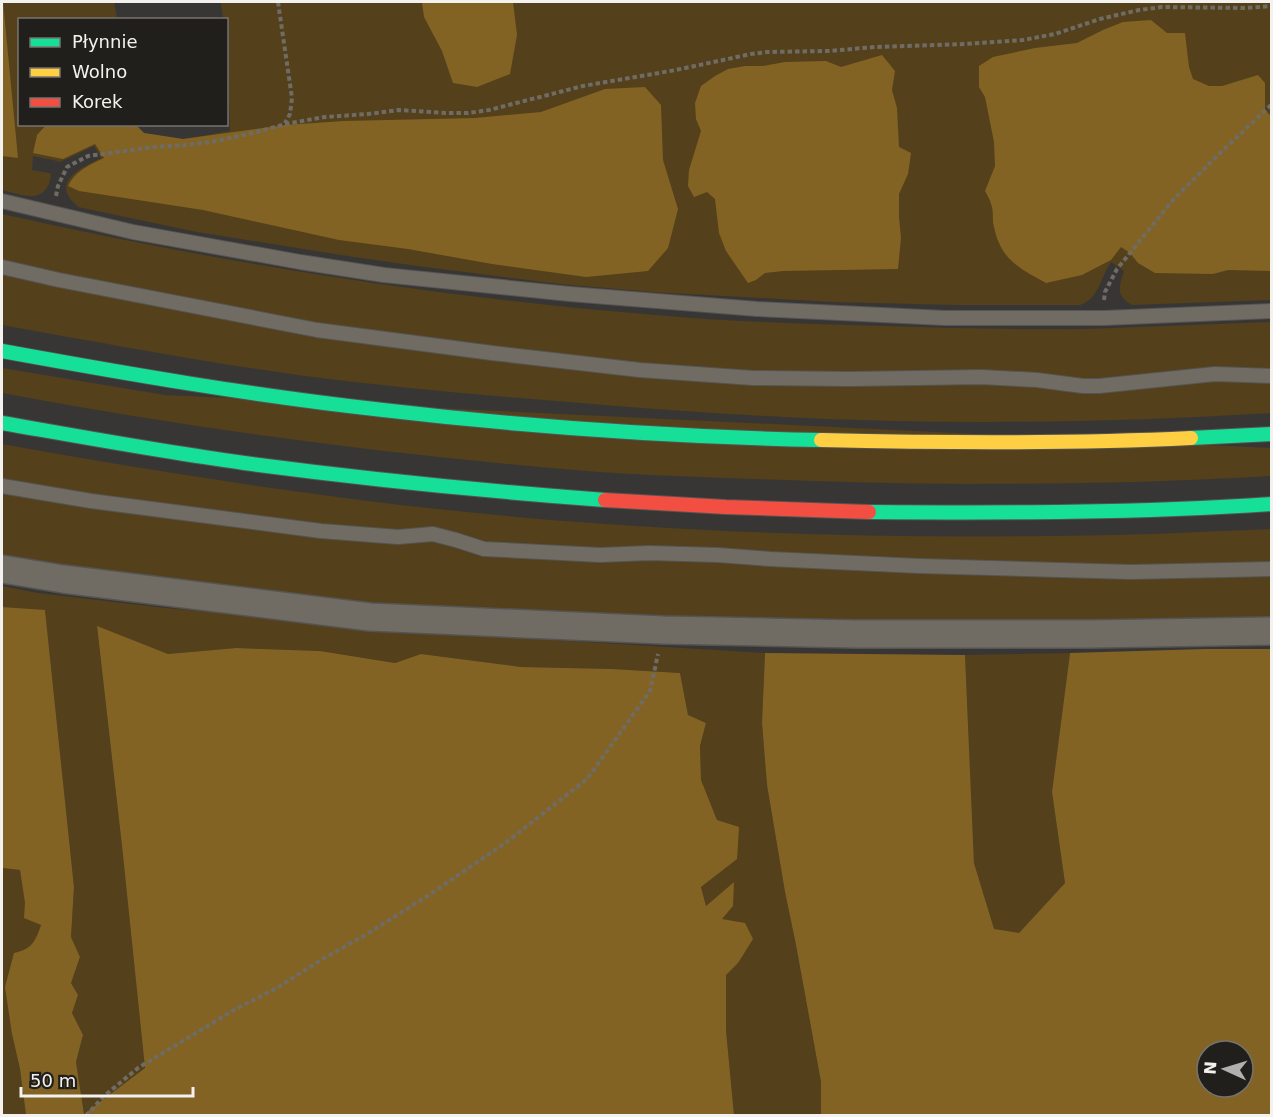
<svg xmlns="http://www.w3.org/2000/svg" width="1273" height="1117" font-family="'DejaVu Sans',sans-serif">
  <rect width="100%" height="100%" fill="#383634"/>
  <g fill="#54401b">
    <path d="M 2,2 L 114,2 L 117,19 L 20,20 L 20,124 L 136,125 L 144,133 L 183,139 L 230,131 L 226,20 L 223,19 L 221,2 L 1271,2 L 1271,300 L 1132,305 C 1115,295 1119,287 1124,271 L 1111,262 C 1101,276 1099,299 1080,305 L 957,305 L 833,302 L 652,292 L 560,284 L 417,266 L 341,255 L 197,232 L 78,207 C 75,203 70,200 68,195 C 58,177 89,164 101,158 L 94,146 L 60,162 L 53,160 L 33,156 L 32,170 L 49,173 L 51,174 C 47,206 23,195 2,190 Z"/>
    <path d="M 2,214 C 216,262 435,297 655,315 C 732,322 809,324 886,326 C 952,328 1019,330 1085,329 C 1147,327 1209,324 1271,322 L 1271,413 C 1109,423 946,425 784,417 C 724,414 665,410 605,405 C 505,397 405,389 305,376 C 203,362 102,343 2,325 Z"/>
    <path d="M 2,368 L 165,395 L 1271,448 L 1271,476 C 1171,482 1071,484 970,484 C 889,484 808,481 727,478 C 684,476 641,475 599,472 C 398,456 199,430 2,393 Z"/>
    <path d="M 2,444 C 197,479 394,509 592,523 C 744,534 896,538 1047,536 C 1122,536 1197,532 1271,529 L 1271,620 L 786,622 L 479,611 L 335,599 L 231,587 L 36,561 L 2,556 Z"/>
    <path d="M 2,586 L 38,593 L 166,608 L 457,634 L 765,653 L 762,723 L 767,785 L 785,892 L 796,945 L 821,1082 L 821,1115 L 734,1115 L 726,1030 L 726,975 L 738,963 L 721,919 L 734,882 L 706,906 L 701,887 L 715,876 L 717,820 L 701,781 L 700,746 L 706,723 L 688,715 L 680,673 L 612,669 L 521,667 L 421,654 L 395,663 L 320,651 L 236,648 L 168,654 L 97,627 L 122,846 L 145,1068 L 84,1114 L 76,1062 L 83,1035 L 72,1013 L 78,995 L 71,983 L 80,957 L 71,937 L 74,887 L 45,611 L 2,607 Z"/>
    <path d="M 1070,653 L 1052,792 L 1065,883 L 1019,933 L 994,930 L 974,863 L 965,655 Z"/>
    <path d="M 2,859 L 3,868 L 20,870 L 25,903 L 25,918 L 41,925 L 34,943 L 23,951 L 12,1034 L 20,1069 L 26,1115 L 2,1115 Z"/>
  </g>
  <g fill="#836323" fill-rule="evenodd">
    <path d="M 2,2 L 3,2 L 18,158 L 2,156 Z"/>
    <path d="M 422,2 L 513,2 L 517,35 L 510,74 L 477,87 L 453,83 L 442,51 L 424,17 Z"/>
    <path d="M 1151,20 L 1167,33 L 1185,33 L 1189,67 L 1193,79 L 1209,86 L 1222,86 L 1258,75 L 1265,83 L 1265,110 L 1272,117 L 1271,271 L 1228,270 L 1213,274 L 1155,273 L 1138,263 L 1130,253 L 1121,247 L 1111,260 L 1082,275 L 1046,283 C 1019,268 1001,260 994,227 C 992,220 994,211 991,204 C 990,199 987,195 985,191 L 995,166 L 994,142 L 985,97 L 979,87 L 979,66 L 993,57 L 1035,48 L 1077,43 L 1103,30 L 1123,22 Z"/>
    <path d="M 882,55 L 895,71 L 892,90 L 897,108 L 899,147 L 911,153 L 908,174 L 899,194 L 899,217 L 901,238 L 898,269 L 783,271 L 765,273 L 756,280 L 748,283 L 726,251 L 719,233 L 715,199 L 707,192 L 694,197 L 688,186 L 689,170 L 701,131 L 696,119 L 695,103 L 701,86 L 715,76 L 728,69 L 745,66 L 763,66 L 785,62 L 826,61 L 841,67 Z"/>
    <path d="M 645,87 L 661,105 L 663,160 L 678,209 L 668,248 L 648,271 L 586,277 L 492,264 L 408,249 L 339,240 L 203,210 L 79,191 L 68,186 C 75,171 89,165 104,158 L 95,144 L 63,159 L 33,153 L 37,135 L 46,125 L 136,125 L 144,133 L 183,139 L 285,125 L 344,121 L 475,118 L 541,112 L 605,89 Z"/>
    <path d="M 2,607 L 45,610 L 74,887 L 71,937 L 80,957 L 71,983 L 78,995 L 72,1013 L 83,1035 L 76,1062 L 84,1114 L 145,1068 L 122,846 L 97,626 L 168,654 L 236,648 L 320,651 L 395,663 L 421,654 L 521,667 L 612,669 L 680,673 L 688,715 L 706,723 L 700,746 L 701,780 L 717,820 L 739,827 L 737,859 L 701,887 L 706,906 L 734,882 L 733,906 L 722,919 L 745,923 L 753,939 L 738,963 L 726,975 L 726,1030 L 734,1115 L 26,1115 L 20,1069 L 12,1034 L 5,987 L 14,953 C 32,949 35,942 41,925 L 24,918 L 25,903 L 20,870 L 3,868 L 2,859 Z"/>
    <path d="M 1205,649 L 1271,649 L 1271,1115 L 821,1115 L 821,1082 L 796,945 L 785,892 L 767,785 L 762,723 L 765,653 L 965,655 L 974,863 L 994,929 L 1019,933 L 1065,883 L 1052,792 L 1070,653 ZM 1207,1051 L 1243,1051 L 1243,1087 L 1207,1087 Z"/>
  </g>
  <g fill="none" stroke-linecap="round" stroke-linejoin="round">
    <defs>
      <g id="lane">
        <path d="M 2,201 L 133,232 L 300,262 L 384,275 L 570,294 L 757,309 L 945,318 L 1104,318 L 1272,311"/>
        <path d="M 2,267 L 59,280 L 317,330 L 492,353 L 640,370 L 753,378 L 850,379 L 981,377 L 1037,380 L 1083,386 L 1099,386 L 1215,374 L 1272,376"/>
        <path d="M 2,486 L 91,501 L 321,531 L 398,537 L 433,534 L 456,540 L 484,549 L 600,555 L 649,553 L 718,555 L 770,559 L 919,566 L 1131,572 L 1272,569"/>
      </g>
      <path id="street" d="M 2,569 L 63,579 L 370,617 L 663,630 L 856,634 L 1092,634 L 1272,631"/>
      <g id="fast">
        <path d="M 2,351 C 128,374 255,396 383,410 C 528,427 675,437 821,440"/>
        <path d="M 2,423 C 82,437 163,452 244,463 C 364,479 484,491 605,500"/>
        <path d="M 1191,438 L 1272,434"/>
        <path d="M 869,512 C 1004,513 1138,513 1272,504"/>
      </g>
      <path id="slow" d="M 821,440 C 945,443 1068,444 1191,438"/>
      <path id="jam" d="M 605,500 L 726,507 L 869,512"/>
    </defs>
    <use href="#lane" stroke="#555453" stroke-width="16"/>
    <use href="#street" stroke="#555453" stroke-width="30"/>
    <use href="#fast" stroke="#555453" stroke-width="16"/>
    <use href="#slow" stroke="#555453" stroke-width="16"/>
    <use href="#jam" stroke="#555453" stroke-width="16"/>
    <g stroke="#6f6c65" stroke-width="4" stroke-dasharray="4.5 3" stroke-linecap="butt">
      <path d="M 278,2 L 292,98 L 290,114 L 285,123"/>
      <path d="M 56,196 L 58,186 L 67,167 L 88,156 L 153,147 L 187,145 L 216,141 L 257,132 L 285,124 L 325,117 L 368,114 L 399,110 L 445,113 L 468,113 L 489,110 L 583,86 L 676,70 L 751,54 L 768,52 L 829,51 L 875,47 L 965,44 L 1023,40 L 1055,34 L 1100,19 L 1139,10 L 1162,7 L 1245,8 L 1272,6"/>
      <path d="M 1104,300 L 1105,292 L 1117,269 L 1173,200 L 1216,157 L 1272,104"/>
      <path d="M 86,1116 L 103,1097 L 138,1068 L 234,1010 L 277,988 L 321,960 L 367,934 L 429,895 L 508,841 L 587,779 L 650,691 L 658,654"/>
    </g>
    <use href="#lane" stroke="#716c63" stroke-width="14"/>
    <use href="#street" stroke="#716c63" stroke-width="27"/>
    <use href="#fast" stroke="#16e098" stroke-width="14"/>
    <use href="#slow" stroke="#ffcf43" stroke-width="14"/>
    <use href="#jam" stroke="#f24e42" stroke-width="14"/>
  </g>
  <rect width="1273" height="1117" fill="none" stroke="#f4f2ef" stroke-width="6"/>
  <rect x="18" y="18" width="210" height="108" fill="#201f1c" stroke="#757370" stroke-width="1.5"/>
  <rect x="30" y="38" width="30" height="9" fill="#16e098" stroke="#757370" stroke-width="1.5"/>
  <text x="72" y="48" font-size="18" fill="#f4f2ef">Płynnie</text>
  <rect x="30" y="68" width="30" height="9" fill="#ffcf43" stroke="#757370" stroke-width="1.5"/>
  <text x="72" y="78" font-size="18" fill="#f4f2ef">Wolno</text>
  <rect x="30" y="98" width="30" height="9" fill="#f24e42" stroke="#757370" stroke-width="1.5"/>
  <text x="72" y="108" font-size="18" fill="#f4f2ef">Korek</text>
  <g transform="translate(1225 1069) rotate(274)"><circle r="28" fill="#201f1c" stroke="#757370" stroke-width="1.5"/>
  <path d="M0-4.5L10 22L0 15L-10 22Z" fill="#b2b0ae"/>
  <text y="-9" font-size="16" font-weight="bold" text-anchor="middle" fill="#f4f2ef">N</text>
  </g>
  <path d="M21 1087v9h172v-9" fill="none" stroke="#f4f2ef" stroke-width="3"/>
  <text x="30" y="1087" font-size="18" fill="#f4f2ef" stroke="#201f1c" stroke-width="4.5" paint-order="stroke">50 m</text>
</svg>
